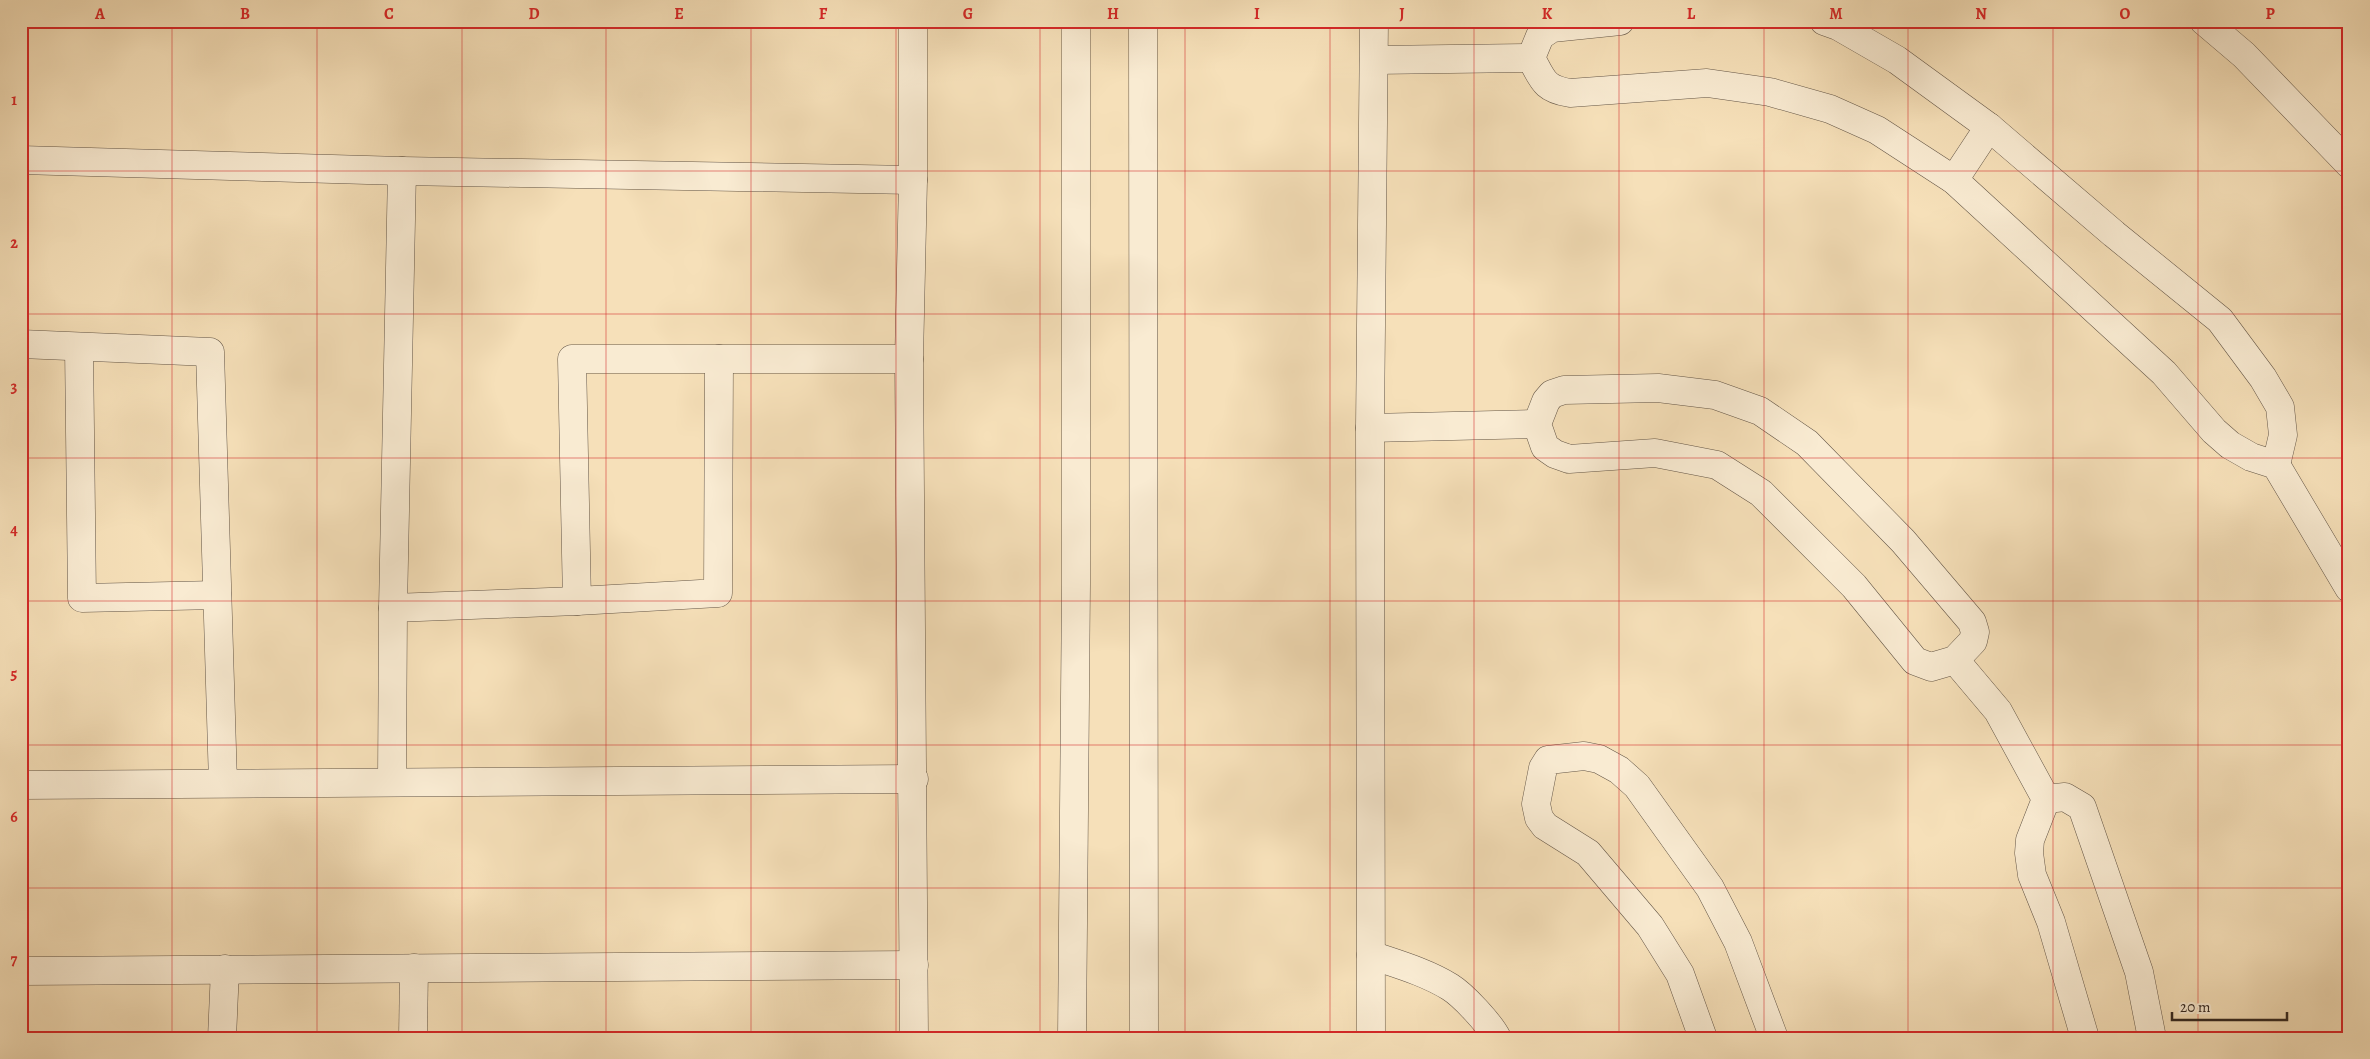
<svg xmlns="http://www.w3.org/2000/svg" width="2370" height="1059" font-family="Alegreya,serif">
  <rect width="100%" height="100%" fill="#f6e0b9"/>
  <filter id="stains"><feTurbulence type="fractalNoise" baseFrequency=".004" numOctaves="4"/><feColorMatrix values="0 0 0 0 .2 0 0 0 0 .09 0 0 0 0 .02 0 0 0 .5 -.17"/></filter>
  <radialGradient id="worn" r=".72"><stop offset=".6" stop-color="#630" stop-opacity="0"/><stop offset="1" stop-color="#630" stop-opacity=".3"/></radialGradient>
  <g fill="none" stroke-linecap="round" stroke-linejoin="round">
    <defs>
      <g id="minor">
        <path d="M 913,21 L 913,180 L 909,359 L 914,1038"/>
        <path d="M 1143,21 L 1144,1038"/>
        <path d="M 1620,21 L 1552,28 L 1540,36 L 1531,58 C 1543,80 1544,89 1570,93 L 1707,83 L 1770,92 L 1830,109 L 1877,130 L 1954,180 L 2164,373 L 2214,431 L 2230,445 L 2251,457 L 2276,465 L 2349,588"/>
        <path d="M 1824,21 L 1838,26 L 1897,60 L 1989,127 L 2114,234 L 2220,320 L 2263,378 L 2280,407 L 2283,435 L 2276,465"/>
        <path d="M 2204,21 L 2244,55 L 2349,164"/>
        <path d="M 1374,60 L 1531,58"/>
        <path d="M 21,160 L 402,171 L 913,180"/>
        <path d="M 1954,180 L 1989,127"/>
        <path d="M 21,344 L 210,352 L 223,783"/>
        <path d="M 79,347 L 82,598 L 217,595"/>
        <path d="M 1658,388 L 1715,395 L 1760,411 L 1807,443 L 1903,541 L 1972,622 L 1975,632 L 1973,641 L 1955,660 L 1931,667 L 1915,661 L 1854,586 L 1761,493 L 1717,465 L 1655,453 L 1569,459 L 1555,454 L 1545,447 L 1537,424 L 1546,401 L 1552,394 L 1564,390 Z"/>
        <path d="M 1370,428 L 1537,424"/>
        <path d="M 577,601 L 572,359 L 909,359"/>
        <path d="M 393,608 L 577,601 L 718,593 L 719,359"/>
        <path d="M 1955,660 L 1998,711 L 2046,799 L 2030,840 L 2029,853 L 2032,875 L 2051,922 L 2085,1038"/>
        <path d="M 392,782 L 393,608 L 402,171"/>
        <path d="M 21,785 L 914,779"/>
        <path d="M 2046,799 L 2065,797 L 2082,807 L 2139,972 L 2152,1038"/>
        <path d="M 1371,955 C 1397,964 1426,972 1450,987 C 1463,995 1490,1024 1497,1038"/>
        <path d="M 21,971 L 914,965"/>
        <path d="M 222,1038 L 225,969"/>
        <path d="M 413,1038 L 414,968"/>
        <path d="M 1072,1038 L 1076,584 L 1076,21"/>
        <path d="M 1371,1038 L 1370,428 L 1374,21"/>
        <path d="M 1703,1038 L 1680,974 L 1650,926 L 1588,853 L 1545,826 L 1539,818 L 1536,804 L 1543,768 L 1548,760 L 1584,756 L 1599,759 L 1619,770 L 1637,786 L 1710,888 L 1738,942 L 1774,1038"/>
      </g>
    </defs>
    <use href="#minor" stroke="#645647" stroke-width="29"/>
    <use href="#minor" stroke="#f9ebd2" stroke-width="28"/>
  </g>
  <path fill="none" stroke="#d62828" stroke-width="1" stroke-opacity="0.55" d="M 172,21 L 172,1038M 317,21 L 317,1038M 462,21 L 462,1038M 606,21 L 606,1038M 751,21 L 751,1038M 896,21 L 896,1038M 1040,21 L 1040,1038M 1185,21 L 1185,1038M 1330,21 L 1330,1038M 1474,21 L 1474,1038M 1619,21 L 1619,1038M 1764,21 L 1764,1038M 1908,21 L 1908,1038M 2053,21 L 2053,1038M 2198,21 L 2198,1038M 21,171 L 2349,171M 21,314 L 2349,314M 21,458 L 2349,458M 21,601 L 2349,601M 21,745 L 2349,745M 21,888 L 2349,888"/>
  <rect width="2370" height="1059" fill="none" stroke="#f6e0b9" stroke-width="55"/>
  <path d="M2172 1012v8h115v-8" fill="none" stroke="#342821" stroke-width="2.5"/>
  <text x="2180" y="1012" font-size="15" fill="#342821" stroke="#f9ebd2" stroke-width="4" paint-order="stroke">20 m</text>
  <rect x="28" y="28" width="2314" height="1004" fill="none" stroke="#d62828" stroke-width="2"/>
  <g font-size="16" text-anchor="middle" font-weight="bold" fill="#d62828">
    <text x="100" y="19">A</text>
    <text x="245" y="19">B</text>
    <text x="389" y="19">C</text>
    <text x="534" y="19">D</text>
    <text x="679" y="19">E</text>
    <text x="823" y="19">F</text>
    <text x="968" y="19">G</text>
    <text x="1113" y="19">H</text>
    <text x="1257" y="19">I</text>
    <text x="1402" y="19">J</text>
    <text x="1547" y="19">K</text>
    <text x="1691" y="19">L</text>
    <text x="1836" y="19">M</text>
    <text x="1981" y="19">N</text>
    <text x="2125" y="19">O</text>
    <text x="2270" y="19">P</text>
    <text x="14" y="105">1</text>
    <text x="14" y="248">2</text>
    <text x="14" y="392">3</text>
    <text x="14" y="535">4</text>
    <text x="14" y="679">5</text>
    <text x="14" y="822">6</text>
    <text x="14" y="965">7</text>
  </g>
  <rect width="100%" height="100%" filter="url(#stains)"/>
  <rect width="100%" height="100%" fill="url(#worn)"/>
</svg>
